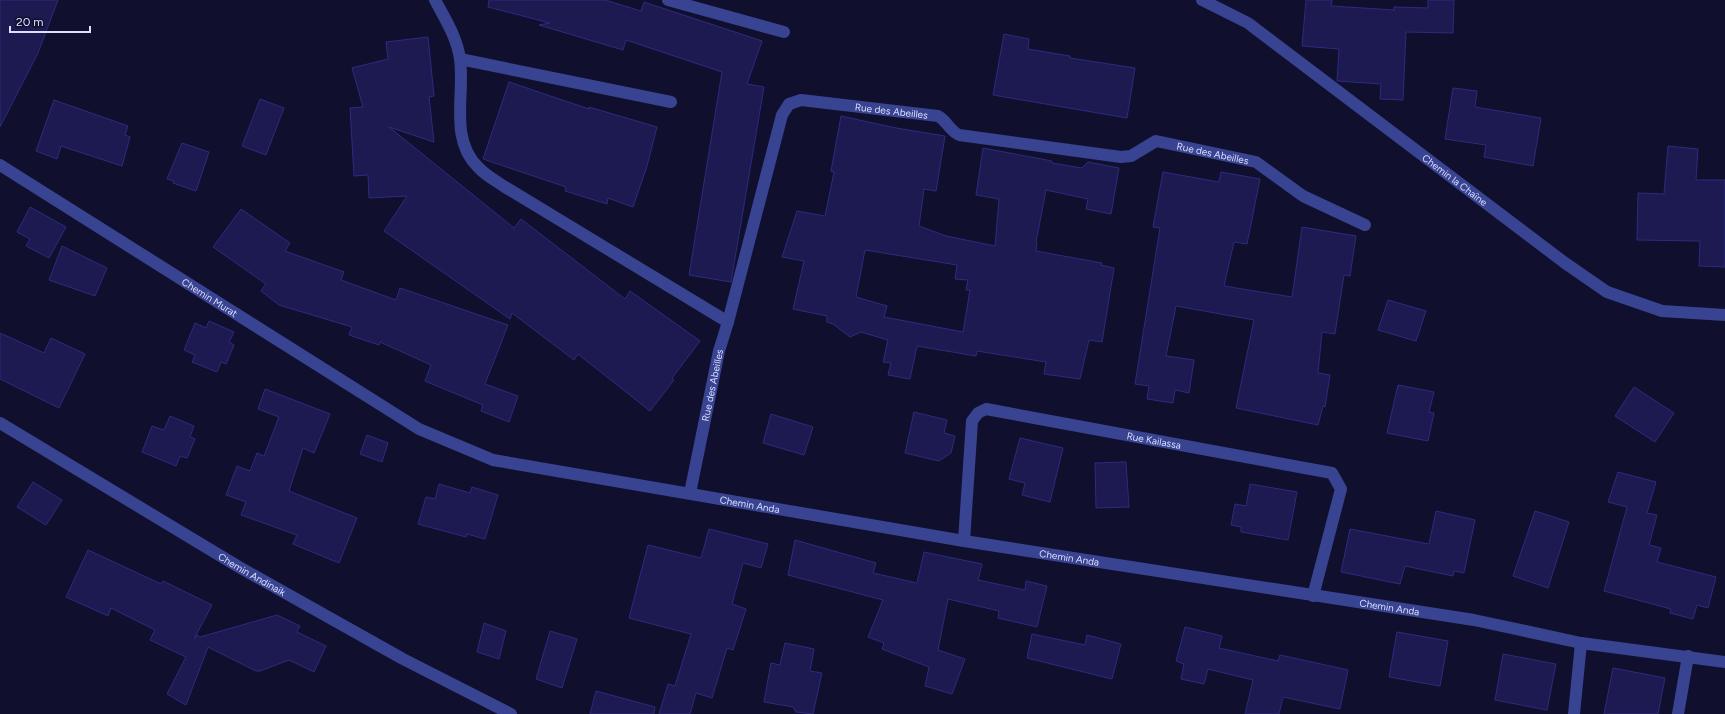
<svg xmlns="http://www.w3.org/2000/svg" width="1725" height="714" font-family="Figtree,sans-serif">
  <rect width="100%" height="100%" fill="#10102e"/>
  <g fill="#1c1a51" stroke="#2d2b7e" fill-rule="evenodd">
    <path d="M 0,0 L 58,0 L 38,53 L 0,127 Z"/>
    <path d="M 489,0 L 605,0 L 641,11 L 644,2 L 762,41 L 747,84 L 764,87 L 731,282 L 689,275 L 722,72 L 626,40 L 623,50 L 539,25 L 550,23 L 488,7 Z"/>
    <path d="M 1306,0 L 1332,0 L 1331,6 L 1394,10 L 1394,7 L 1428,8 L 1428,0 L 1454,0 L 1453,33 L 1406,32 L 1403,100 L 1380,99 L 1381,84 L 1337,81 L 1339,49 L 1302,46 Z"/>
    <path d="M 1004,34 L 1029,39 L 1028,49 L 1070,56 L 1070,58 L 1135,68 L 1127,118 L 993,95 Z"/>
    <path d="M 428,37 L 434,96 L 429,97 L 434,142 L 389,127 L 514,228 L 521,219 L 625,299 L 630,291 L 700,341 L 672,378 L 674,380 L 650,411 L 578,354 L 574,360 L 512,313 L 510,319 L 384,231 L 407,196 L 369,198 L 368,175 L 354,176 L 350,108 L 363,107 L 352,68 L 388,59 L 386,42 Z"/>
    <path d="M 509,82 L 589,109 L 589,107 L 657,127 L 647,166 L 633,207 L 608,198 L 607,204 L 565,191 L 566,187 L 483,159 Z"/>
    <path d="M 1453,88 L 1477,91 L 1475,107 L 1541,118 L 1533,166 L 1484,157 L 1486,145 L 1445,139 Z"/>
    <path d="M 260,99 L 284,108 L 266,155 L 242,146 Z"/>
    <path d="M 54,100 L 128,126 L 125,135 L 130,137 L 122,166 L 61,146 L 57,159 L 36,151 Z"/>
    <path d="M 841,116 L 896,128 L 945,136 L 936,191 L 924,189 L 919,226 L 946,236 L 995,246 L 999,199 L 976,195 L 983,148 L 1052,161 L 1052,163 L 1082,168 L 1088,162 L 1119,168 L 1111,214 L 1086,209 L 1088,199 L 1046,190 L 1036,242 L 1037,242 L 1036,251 L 1102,263 L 1101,265 L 1114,268 L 1102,342 L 1089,340 L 1080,379 L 1044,374 L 1046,362 L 977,351 L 976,356 L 917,346 L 910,379 L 888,375 L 891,363 L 883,362 L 888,340 L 861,332 L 850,337 L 833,324 L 827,322 L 827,316 L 793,309 L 804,261 L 782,257 L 797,211 L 825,216 L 834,172 L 831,171 ZM 865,250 L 957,265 L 955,279 L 968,280 L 966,290 L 970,290 L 963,332 L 884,317 L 887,306 L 856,297 Z"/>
    <path d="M 182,143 L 209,152 L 196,191 L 173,183 L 174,181 L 167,179 Z"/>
    <path d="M 1668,146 L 1698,149 L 1696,180 L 1725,180 L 1725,267 L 1699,266 L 1700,241 L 1637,240 L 1638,193 L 1664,194 Z"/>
    <path d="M 1163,172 L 1219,182 L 1221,172 L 1260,179 L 1247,244 L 1234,242 L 1224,286 L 1292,297 L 1302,227 L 1356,236 L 1350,276 L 1344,275 L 1335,334 L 1322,332 L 1318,373 L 1330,375 L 1325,407 L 1323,406 L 1318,425 L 1236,408 L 1254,320 L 1176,306 L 1166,356 L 1194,360 L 1189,393 L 1175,390 L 1173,403 L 1147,399 L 1149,386 L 1135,384 L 1160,228 L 1153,227 L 1154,221 Z"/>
    <path d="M 30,207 L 66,227 L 49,258 L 26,246 L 30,239 L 17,232 Z"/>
    <path d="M 241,209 L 290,243 L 285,251 L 344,272 L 341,280 L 396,300 L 400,288 L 508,325 L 485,384 L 518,396 L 509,422 L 481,411 L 483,405 L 425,381 L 431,365 L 380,342 L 379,345 L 349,335 L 352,327 L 279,305 L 261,291 L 266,284 L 213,247 Z"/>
    <path d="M 62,246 L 107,268 L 95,296 L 49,280 Z"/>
    <path d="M 1388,300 L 1426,311 L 1416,341 L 1378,330 Z"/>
    <path d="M 209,321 L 234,332 L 229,342 L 234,345 L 226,364 L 221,362 L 217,372 L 192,362 L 195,355 L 184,350 L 195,323 L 206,328 Z"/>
    <path d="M 0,333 L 44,353 L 51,338 L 85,354 L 59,408 L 0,379 Z"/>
    <path d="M 1398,385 L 1434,392 L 1429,412 L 1434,413 L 1428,441 L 1387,433 Z"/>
    <path d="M 1634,387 L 1674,413 L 1655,442 L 1615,416 Z"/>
    <path d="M 265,389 L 330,414 L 314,453 L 303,448 L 289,491 L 357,518 L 339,563 L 293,544 L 297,535 L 241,515 L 246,502 L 226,495 L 237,466 L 250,471 L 257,453 L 264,456 L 279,417 L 258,409 Z"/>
    <path d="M 914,412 L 947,420 L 944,433 L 955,436 L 951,453 L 939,461 L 905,453 Z"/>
    <path d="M 771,414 L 813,427 L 804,455 L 763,443 Z"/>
    <path d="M 170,416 L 194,426 L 190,437 L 195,439 L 187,458 L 180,456 L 176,466 L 142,452 L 152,426 L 164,430 Z"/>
    <path d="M 367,435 L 388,443 L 382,462 L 360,454 Z"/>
    <path d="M 1020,438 L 1063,448 L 1050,502 L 1022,495 L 1025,483 L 1009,479 Z"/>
    <path d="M 1126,462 L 1129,507 L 1096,508 L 1095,463 Z"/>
    <path d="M 1618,472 L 1656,482 L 1647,513 L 1657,515 L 1649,545 L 1661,548 L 1657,562 L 1716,577 L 1708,608 L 1697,605 L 1693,619 L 1670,613 L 1671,609 L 1604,591 L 1627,507 L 1608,502 Z"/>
    <path d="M 33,482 L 62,500 L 46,525 L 17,507 Z"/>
    <path d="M 439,484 L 470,493 L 472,487 L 498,495 L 485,539 L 467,534 L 466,537 L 418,524 L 426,497 L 435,499 Z"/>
    <path d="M 1250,484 L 1297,492 L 1288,540 L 1241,532 L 1241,527 L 1231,525 L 1235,504 L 1246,506 Z"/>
    <path d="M 1436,511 L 1475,520 L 1464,573 L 1454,571 L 1453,576 L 1405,566 L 1400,584 L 1341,572 L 1350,529 L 1429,544 Z"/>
    <path d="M 1535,511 L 1569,522 L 1548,588 L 1513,576 Z"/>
    <path d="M 709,529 L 768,544 L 761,568 L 743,563 L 732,604 L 746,609 L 733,650 L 727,648 L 712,698 L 696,693 L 690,714 L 659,714 L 668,684 L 675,686 L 691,634 L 629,618 L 648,545 L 701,558 Z"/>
    <path d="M 795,540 L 876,563 L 873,573 L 917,583 L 924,552 L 982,564 L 978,580 L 1025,590 L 1026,581 L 1047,586 L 1037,627 L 998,618 L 999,611 L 948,599 L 938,650 L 965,659 L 952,694 L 925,686 L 929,667 L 882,649 L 884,643 L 868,637 L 883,600 L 788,575 Z"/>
    <path d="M 88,550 L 161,584 L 163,581 L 212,605 L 194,639 L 197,635 L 200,637 L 277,615 L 300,626 L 297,632 L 326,646 L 314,672 L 289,660 L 260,671 L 256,671 L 208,647 L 186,705 L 167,694 L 186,657 L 150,640 L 155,630 L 111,608 L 108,616 L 66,597 Z"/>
    <path d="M 484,623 L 506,631 L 499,659 L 477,652 Z"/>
    <path d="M 1185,627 L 1222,636 L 1219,648 L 1278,661 L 1280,655 L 1348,670 L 1340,709 L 1283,697 L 1279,714 L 1245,714 L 1253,680 L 1208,669 L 1204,684 L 1181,679 L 1184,664 L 1176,661 Z"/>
    <path d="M 550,631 L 577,639 L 562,688 L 536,679 Z"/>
    <path d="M 1397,632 L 1448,641 L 1440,686 L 1389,677 Z"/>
    <path d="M 1032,634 L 1085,645 L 1087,635 L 1121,644 L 1112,679 L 1027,658 Z"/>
    <path d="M 785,643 L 814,649 L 810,671 L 822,673 L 813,714 L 796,712 L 793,707 L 764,702 L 771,663 L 780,665 Z"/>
    <path d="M 1503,654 L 1556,664 L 1547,710 L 1495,700 Z"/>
    <path d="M 1613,668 L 1665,678 L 1658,714 L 1604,714 Z"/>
    <path d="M 596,691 L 655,707 L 654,714 L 590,714 Z"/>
  </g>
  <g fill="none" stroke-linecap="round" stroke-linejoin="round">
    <g stroke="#384491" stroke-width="12">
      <path d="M 435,0 C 445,19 457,37 460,59 C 465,94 449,139 478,167 C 485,175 496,181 505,187 L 728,322"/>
      <path d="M 668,0 L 784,32"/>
      <path id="s1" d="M 1202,0 L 1248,23 L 1565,263 L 1607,292 L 1662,311 L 1725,315"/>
      <path d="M 460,59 L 671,102"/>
      <path id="s2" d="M 0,165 L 419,429 L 493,460 L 964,541 L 1474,620 L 1581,643 L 1725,662"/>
      <path id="s3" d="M 0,423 L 239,567 L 403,659 L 511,714"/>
      <path id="s4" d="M 690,493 L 719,351 L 728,322 L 782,115 L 789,104 L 801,100 L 938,116 C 947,121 949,130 959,135 L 1121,157 L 1131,156 L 1156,141 L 1256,162 L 1303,196 L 1365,225"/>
      <path id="s5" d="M 964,541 L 972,421 L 978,413 L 986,409 L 1332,473 L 1341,489 L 1313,596"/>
      <path d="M 1574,714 L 1581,643"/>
      <path d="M 1678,714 L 1688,656"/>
    </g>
  </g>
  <g text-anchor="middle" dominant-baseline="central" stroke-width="3.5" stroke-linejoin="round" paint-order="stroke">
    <g font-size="10" fill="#dddfff" stroke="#10102e">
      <text stroke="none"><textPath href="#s4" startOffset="506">Rue des Abeilles</textPath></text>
      <text stroke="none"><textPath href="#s4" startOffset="842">Rue des Abeilles</textPath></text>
      <text stroke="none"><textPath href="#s1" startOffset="311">Chemin la Chaîne</textPath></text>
      <text stroke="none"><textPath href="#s2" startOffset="248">Chemin Murat</textPath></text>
      <text stroke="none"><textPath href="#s4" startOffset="110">Rue des Abeilles</textPath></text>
      <text stroke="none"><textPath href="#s5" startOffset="310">Rue Kailassa</textPath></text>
      <text stroke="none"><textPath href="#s2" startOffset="836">Chemin Anda</textPath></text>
      <text stroke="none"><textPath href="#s2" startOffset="1160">Chemin Anda</textPath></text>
      <text stroke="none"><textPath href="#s3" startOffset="294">Chemin Andinaik</textPath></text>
      <text stroke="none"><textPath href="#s2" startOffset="1484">Chemin Anda</textPath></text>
    </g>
  </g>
  <path d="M10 26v6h80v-6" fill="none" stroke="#dddfff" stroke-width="2"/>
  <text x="16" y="26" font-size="12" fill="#dddfff" stroke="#10102e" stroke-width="3" paint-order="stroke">20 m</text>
</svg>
